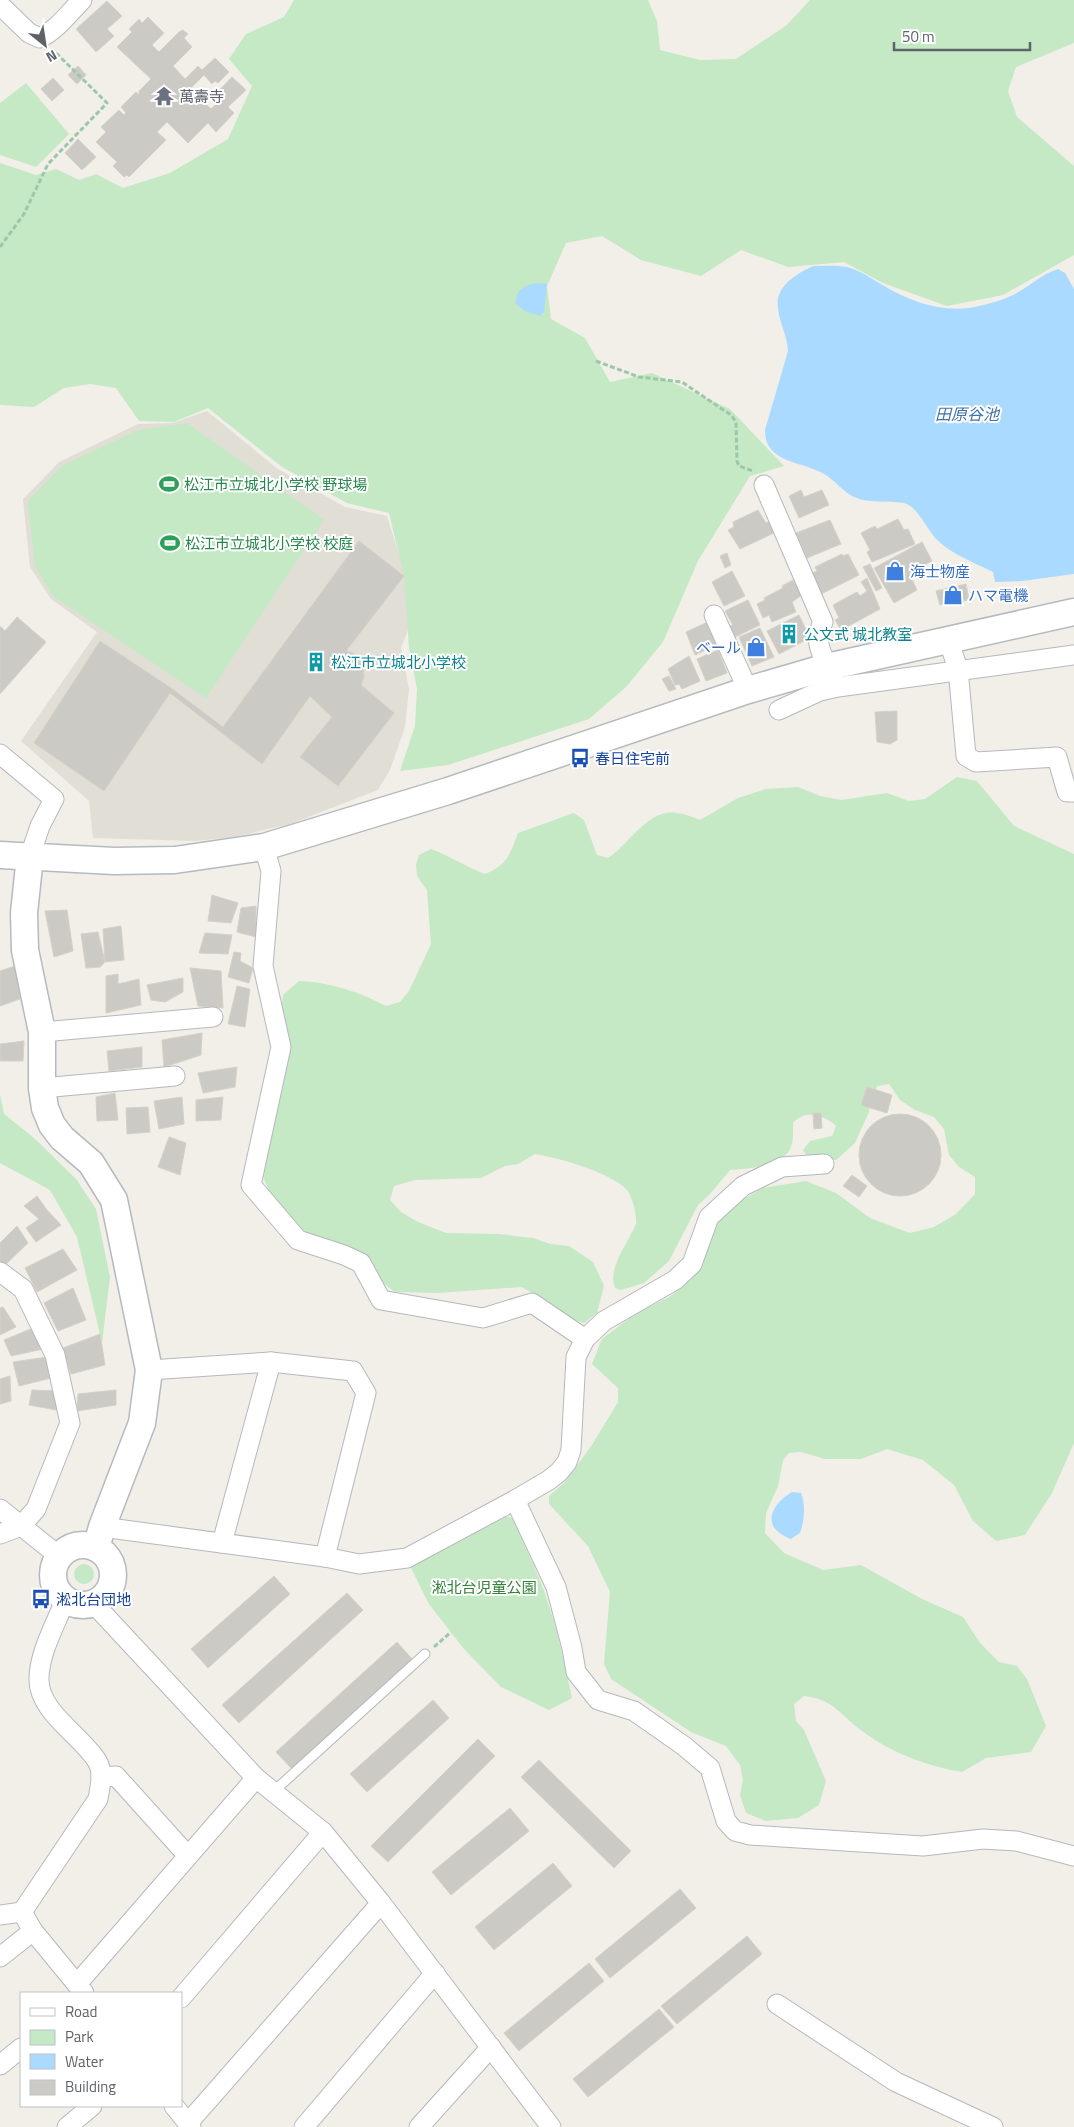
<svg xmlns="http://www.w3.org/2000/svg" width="1074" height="2127" font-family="'Titillium Web','Noto Sans JP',sans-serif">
  <rect width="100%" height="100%" fill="#f1efe8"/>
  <path fill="#e1ded6" d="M 207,411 L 278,469 L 345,507 L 387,516 L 416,609 L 401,648 L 409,689 L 405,727 L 390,770 L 378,790 L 290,824 L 234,837 L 195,841 L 93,838 L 89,801 L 21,741 L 97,632 L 51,599 L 30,567 L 23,499 L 59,462 L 138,424 L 173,423 Z"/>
  <g fill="#c5e8c5">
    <path d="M 294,0 L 648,0 L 657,21 L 660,50 L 700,60 L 736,59 L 787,25 L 810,0 L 1074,0 L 1074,43 L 1016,67 L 1008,91 L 1017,117 L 1074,166 L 1074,255 L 1003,295 L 947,306 L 883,283 L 844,262 L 788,267 L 741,250 L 701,276 L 641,260 L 602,236 L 566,243 L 547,286 L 551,319 L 585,338 L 610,382 L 652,373 L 730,409 L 784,466 L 750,476 L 698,561 L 663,642 L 626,687 L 589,719 L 448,765 L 400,771 L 415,726 L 417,689 L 409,648 L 404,576 L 389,513 L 347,503 L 282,467 L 208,408 L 174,422 L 139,421 L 116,388 L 90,384 L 64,388 L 34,407 L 0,405 L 0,163 L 36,175 L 56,169 L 79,180 L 96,174 L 123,188 L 170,173 L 228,139 L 252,86 L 229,59 L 246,34 L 284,17 Z"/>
    <path d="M 26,83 L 69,134 L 36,167 L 0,155 L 0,103 Z"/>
    <path d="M 187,423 L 324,520 L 206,698 L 53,596 L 35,566 L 28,501 L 63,465 L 138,430 Z"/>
    <path d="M 957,777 L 977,781 L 1014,826 L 1074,854 L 1074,1443 L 1052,1493 L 1025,1535 L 996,1541 L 973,1521 L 954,1485 L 923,1460 L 887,1449 L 861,1459 L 825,1459 L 801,1452 L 789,1453 L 783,1460 L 778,1486 L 766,1513 L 765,1533 L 784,1553 L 823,1570 L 861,1565 L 922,1599 L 963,1617 L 980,1643 L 999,1662 L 1017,1666 L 1027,1679 L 1046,1726 L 1031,1752 L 986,1758 L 962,1772 C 927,1766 891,1753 862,1731 C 840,1715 834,1699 804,1696 L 794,1704 L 796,1721 L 804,1730 L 826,1781 L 819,1805 L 798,1818 L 766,1821 L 746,1813 L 740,1795 L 743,1780 L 740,1765 L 726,1746 L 691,1732 L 611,1679 L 604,1664 L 610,1592 L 588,1546 L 549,1504 L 549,1496 L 564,1483 L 592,1445 L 618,1402 L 618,1388 L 592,1364 L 602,1339 L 635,1314 L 669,1297 L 692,1279 L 704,1242 L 721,1212 L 763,1188 L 806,1181 L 836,1193 L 870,1218 L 910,1233 L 934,1227 L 956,1214 L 975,1194 L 975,1177 L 959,1167 L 949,1155 L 944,1129 L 934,1117 L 915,1110 L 900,1100 L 889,1084 L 877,1086 L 868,1114 L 855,1143 L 836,1160 L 808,1158 L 803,1150 L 810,1141 L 832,1136 L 836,1126 C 824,1115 805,1109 793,1123 C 793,1132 794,1143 789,1151 C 777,1168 749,1168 730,1170 L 709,1195 L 698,1205 L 669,1261 L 644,1283 L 621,1290 L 615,1288 C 608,1271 623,1250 631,1234 C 632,1232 635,1227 636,1224 C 637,1214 632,1194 625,1188 C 606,1171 559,1158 535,1154 L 518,1164 L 505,1166 L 481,1178 L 415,1180 L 394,1186 L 390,1200 L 401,1212 L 418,1222 L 446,1233 L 498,1234 L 533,1238 L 550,1244 L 569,1246 L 593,1262 L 604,1286 L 597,1313 L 584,1323 L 566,1317 L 539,1297 L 522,1287 L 438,1293 L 395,1292 L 375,1277 L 311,1238 L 292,1223 L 271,1196 L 262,1174 L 283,995 L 299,981 C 329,982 360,992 386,1006 L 400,1002 L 409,991 L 431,944 L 427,890 L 417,876 L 416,864 L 419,855 L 431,849 C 450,856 466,867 485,874 C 507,865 510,855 518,833 L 574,813 L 584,820 L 597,855 L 608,858 C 630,844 648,808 677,813 C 685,814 693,817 700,820 L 738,798 L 766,789 L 798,787 L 820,796 L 841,800 L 887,793 L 909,801 L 925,799 Z"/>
    <path d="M 0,1094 L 4,1114 L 34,1138 L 76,1179 L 96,1209 L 110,1277 L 102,1343 L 77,1237 L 50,1190 L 0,1163 Z"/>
    <path d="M 505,1516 L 512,1518 C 524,1545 538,1572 547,1600 C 558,1632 565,1665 572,1698 L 549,1710 L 501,1687 L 464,1649 L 429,1604 L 409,1564 Z"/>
    <circle cx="84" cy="1574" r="10"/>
  </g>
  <g fill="#aadaff">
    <path d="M 813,266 C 823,266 837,265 847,267 C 860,270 872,279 884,286 C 911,302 943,313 975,307 C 989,304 1003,300 1015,294 C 1030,286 1042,274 1058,269 L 1065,273 L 1074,289 L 1074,574 L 1022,581 L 995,582 L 993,572 C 975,563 951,554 936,539 C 927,529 917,506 904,503 C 888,500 870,504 854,497 C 843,492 835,480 824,474 C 802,461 764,463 765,430 L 788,351 C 787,335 780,324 778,309 C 774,287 796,274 813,266 Z"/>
    <path d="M 538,283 L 547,284 L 544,312 L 540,316 L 525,311 L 516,304 C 515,289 525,285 538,283 Z"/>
    <path d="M 792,1492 L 801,1493 C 806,1505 804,1522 800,1533 L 791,1539 C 761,1528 769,1506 792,1492 Z"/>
  </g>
  <g fill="#cccac5" stroke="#d6d1c6">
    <path d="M 107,1 L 122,16 L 107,29 L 114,36 L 96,52 L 76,29 Z"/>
    <path d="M 148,17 L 164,33 L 152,45 L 159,52 L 179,32 L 183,30 L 188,34 L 184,38 L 192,47 L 173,66 L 185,79 L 198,66 L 202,70 L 215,58 L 229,72 L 218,83 L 215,81 L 212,84 L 204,75 L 190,89 L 211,109 L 217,103 L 212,98 L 232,77 L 246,90 L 228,107 L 234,113 L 216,132 L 208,123 L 188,143 L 167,122 L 157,132 L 166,140 L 129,177 L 127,175 L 124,177 L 113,166 L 117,162 L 96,142 L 106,132 L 101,127 L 119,110 L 124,115 L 126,113 L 121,107 L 136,92 L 139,95 L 139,91 L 151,79 L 117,47 L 132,32 L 129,29 L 139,19 L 142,23 Z"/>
    <path d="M 78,66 L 86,75 L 77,84 L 68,75 Z"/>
    <path d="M 53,78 L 64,90 L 52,101 L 41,89 Z"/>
    <path d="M 78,139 L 96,157 L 82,170 L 65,153 Z"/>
    <path d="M 801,490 L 804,497 L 822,490 L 829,505 L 799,518 L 789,496 Z"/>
    <path d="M 758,510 L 766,523 L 771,521 L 776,532 L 740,549 L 728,530 L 734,527 L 733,522 Z"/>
    <path d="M 898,519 L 904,530 L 908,529 L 915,544 L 872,562 L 867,552 L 870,550 L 861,533 L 875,526 L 877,529 Z"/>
    <path d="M 830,520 L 841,544 L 807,558 L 796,533 Z"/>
    <path d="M 359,541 L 404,576 L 346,651 L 353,653 L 363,667 L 364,677 L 361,685 L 394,713 L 338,786 L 300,757 L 332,717 L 310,696 L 262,764 L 170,693 L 104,791 L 34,743 L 100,641 L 171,688 L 223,727 Z"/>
    <path d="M 922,542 L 932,561 L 909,573 L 917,590 L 894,603 L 874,568 Z"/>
    <path d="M 727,553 L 731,565 L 725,568 L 720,556 Z"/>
    <path d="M 842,554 L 843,556 L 848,554 L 859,575 L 821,594 L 811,574 L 817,571 L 815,567 Z"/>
    <path d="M 870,564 L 882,588 L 876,591 L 863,567 Z"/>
    <path d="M 732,571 L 745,596 L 724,606 L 712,582 Z"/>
    <path d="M 867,578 L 880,609 L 841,630 L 835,620 L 839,618 L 833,605 L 857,592 L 860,596 L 867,591 L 861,582 Z"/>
    <path d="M 793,580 L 795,584 L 800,581 L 805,593 L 792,602 L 796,612 L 772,622 L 769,615 L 763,618 L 757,604 L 765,600 L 764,598 L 783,588 L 782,586 Z"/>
    <path d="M 966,584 L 969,600 L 940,605 L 936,591 Z"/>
    <path d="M 1014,592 L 1015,602 L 1004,603 L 1003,593 Z"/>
    <path d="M 748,600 L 760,625 L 735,637 L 729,626 L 733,625 L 725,611 Z"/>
    <path d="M 799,615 L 810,638 L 779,654 L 767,631 Z"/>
    <path d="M 17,617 L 46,642 L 0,694 L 0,626 L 5,631 Z"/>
    <path d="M 708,622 L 719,644 L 695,655 L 686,632 Z"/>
    <path d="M 760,628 L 774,657 L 752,666 L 739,637 Z"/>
    <path d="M 718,650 L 727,673 L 706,681 L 697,659 Z"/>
    <path d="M 689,656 L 700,681 L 682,689 L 679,684 L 675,685 L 668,669 Z"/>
    <path d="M 669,676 L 676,689 L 669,691 L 662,679 Z"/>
    <path d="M 897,711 L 897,740 L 890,744 L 877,742 L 875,712 Z"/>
    <path d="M 212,895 L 238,903 L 231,923 L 208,921 Z"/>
    <path d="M 256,906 L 256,937 L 237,932 L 241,908 Z"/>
    <path d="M 67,910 L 73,951 L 54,957 L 45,911 Z"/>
    <path d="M 121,926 L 124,960 L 105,962 L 103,929 Z"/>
    <path d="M 98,932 L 105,962 L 100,967 L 86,968 L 81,934 Z"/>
    <path d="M 205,933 L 232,935 L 228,954 L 199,953 Z"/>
    <path d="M 234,952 L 241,953 L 240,961 L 253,968 L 249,983 L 228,977 Z"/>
    <path d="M 15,966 L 20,999 L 0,1006 L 0,971 Z"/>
    <path d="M 190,968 L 221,971 L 223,1008 L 198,1006 Z"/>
    <path d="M 118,974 L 118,984 L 139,979 L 141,1005 L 106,1013 L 106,976 Z"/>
    <path d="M 183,978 L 183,992 L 165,1002 L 151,1000 L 147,985 Z"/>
    <path d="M 237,986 L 250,989 L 245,1027 L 228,1024 Z"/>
    <path d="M 202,1033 L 201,1055 L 164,1067 L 162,1040 Z"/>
    <path d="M 24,1041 L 23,1061 L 0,1061 L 0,1044 Z"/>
    <path d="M 142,1047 L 142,1067 L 109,1071 L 107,1051 Z"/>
    <path d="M 237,1067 L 235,1087 L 203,1093 L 198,1073 Z"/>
    <path d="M 867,1087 L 892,1095 L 887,1113 L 861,1105 Z"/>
    <path d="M 115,1093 L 118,1120 L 97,1121 L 96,1097 Z"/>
    <path d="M 182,1097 L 184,1124 L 159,1129 L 154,1101 Z"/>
    <path d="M 223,1097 L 221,1120 L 196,1121 L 196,1100 Z"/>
    <path d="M 148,1107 L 150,1132 L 127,1134 L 126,1108 Z"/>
    <path d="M 813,1113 L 821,1113 L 822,1128 L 814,1129 Z"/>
    <circle cx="900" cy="1155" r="41"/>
    <path d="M 169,1137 L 186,1143 L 180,1175 L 158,1167 Z"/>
    <path d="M 852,1175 L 867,1186 L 859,1197 L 843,1186 Z"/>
    <path d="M 37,1196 L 47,1210 L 61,1225 L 36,1242 L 26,1228 L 39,1219 L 24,1206 Z"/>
    <path d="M 17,1226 L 28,1243 L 4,1266 L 0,1262 L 0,1243 Z"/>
    <path d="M 63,1249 L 77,1270 L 37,1292 L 25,1268 Z"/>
    <path d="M 73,1288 L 86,1320 L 58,1331 L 44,1303 Z"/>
    <path d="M 3,1307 L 16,1327 L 0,1335 L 0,1308 Z"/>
    <path d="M 33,1328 L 43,1349 L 11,1356 L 4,1340 Z"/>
    <path d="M 100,1334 L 105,1365 L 71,1374 L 63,1348 Z"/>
    <path d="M 47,1357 L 51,1378 L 19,1386 L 13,1362 Z"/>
    <path d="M 10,1376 L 11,1401 L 0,1404 L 0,1379 Z"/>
    <path d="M 32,1390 L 58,1391 L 62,1411 L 29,1405 Z"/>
    <path d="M 116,1390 L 116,1405 L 77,1411 L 78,1394 Z"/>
    <path d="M 274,1576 L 290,1594 L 208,1668 L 191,1649 Z"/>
    <path d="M 347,1593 L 363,1610 L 239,1723 L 222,1705 Z"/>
    <path d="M 397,1642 L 412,1659 L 292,1769 L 276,1752 Z"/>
    <path d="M 433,1700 L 449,1718 L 367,1792 L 350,1774 Z"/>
    <path d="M 478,1739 L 495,1756 L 388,1862 L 371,1846 Z"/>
    <path d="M 539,1760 L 631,1851 L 614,1868 L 521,1777 Z"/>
    <path d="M 510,1808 L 529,1831 L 451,1895 L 432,1872 Z"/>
    <path d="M 553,1863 L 572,1886 L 494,1950 L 475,1927 Z"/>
    <path d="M 680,1889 L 696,1908 L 610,1978 L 595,1959 Z"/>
    <path d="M 747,1936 L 762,1954 L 677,2024 L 661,2006 Z"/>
    <path d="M 589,1963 L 604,1981 L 519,2051 L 504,2033 Z"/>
    <path d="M 659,2009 L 674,2027 L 588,2097 L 573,2079 Z"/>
  </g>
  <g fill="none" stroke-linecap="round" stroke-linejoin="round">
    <defs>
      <path id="lane" d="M 273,1792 L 425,1654"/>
      <g id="street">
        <path d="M 0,5 L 29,33 L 40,38 C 57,30 69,13 82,0"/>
        <path d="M 764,485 L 823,622 C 814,642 820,648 827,667"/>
        <path d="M 714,615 L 748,690"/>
        <path d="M 948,639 L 958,669 L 966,756 L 976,762 L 1057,757 L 1067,792 L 1074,792"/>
        <path d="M 779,710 L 820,691 L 838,687 L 1074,655"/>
        <path d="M 0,754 L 54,799 L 40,826 L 30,856"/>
        <path d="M 264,847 L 271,871 L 263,966 L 281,1047 L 251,1185 L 298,1240 L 344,1255 L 361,1263 L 381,1300 L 483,1318 L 532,1303 L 585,1339"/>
        <path d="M 42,1032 L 213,1017"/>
        <path d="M 42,1088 L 175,1076"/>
        <path d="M 0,1272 L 23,1289 L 55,1355 L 70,1423 L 36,1509 L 21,1526 L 0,1534"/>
        <path d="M 149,1370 L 271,1362 L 353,1371 L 366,1393 L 325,1557"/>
        <path d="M 515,1500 L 556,1587 L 572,1648 L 576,1672 L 598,1700 L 634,1711 L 684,1746 L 710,1768 L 726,1821 L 735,1831 L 750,1835 L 923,1846 L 983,1839 L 1016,1841 L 1074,1856"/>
        <path d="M 0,1509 L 59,1556"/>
        <path d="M 102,1527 L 325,1557 L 359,1564 L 407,1558 L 515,1500 L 549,1480 L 559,1472 L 567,1462 L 571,1450 L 576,1357 L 585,1339 L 604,1321 L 675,1280 L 692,1264 L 709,1217 L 743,1186 L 782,1167 L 824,1164"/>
        <path d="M 222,1543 L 271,1362"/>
        <path d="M 94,1604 L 256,1778 L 323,1832 L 381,1903 L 551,2127"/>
        <path d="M 101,1777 L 116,1776 L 188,1856"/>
        <path d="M 22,1912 L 33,1931 L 84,1993"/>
        <path d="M 0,1915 L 22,1912 L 98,1799 C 100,1787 104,1772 97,1761 C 81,1735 37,1711 39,1677 C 40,1651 56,1624 65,1600"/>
        <path d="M 0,1957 L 33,1931"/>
        <path d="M 77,1984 L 256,1778"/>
        <path d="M 181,1998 L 323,1832"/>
        <path d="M 777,2004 L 896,2082 L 993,2127"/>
        <path d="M 0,2065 L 21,2048"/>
        <path d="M 174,2106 L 191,2127"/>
        <path d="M 188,2123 L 381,1903"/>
        <path d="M 67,2127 L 92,2106"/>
        <path d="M 304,2127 L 435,1973"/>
        <path d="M 419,2127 L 491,2047"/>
      </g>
      <g id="secondary">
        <path d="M 0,855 L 114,861 L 175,860 L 264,847 L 448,791 L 748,690 L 827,667 L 1074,612"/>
        <path d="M 30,856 L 24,913 L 25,950 L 42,1032 L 42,1088 L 45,1108 L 52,1125 L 62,1138 L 91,1163 L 114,1200 L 149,1370 L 142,1423 L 102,1527 L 96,1548"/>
        <circle cx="83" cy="1575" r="30"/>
      </g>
    </defs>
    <use href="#lane" stroke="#b5b8bc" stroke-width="11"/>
    <use href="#street" stroke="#b5b8bc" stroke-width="21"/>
    <use href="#secondary" stroke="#b6babf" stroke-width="29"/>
    <g stroke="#9cc7a9" stroke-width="3" stroke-dasharray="5 2.5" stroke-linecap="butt">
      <path d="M 0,247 L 24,214 L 48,164 L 107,103 L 53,50"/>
      <path d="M 596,361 L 639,377 L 682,382 L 716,405 L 731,415 L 736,422 L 737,461 L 739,466 L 753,471"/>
      <path d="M 434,1647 L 451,1632"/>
    </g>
    <use href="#lane" stroke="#fff" stroke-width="9"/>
    <use href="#street" stroke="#fff" stroke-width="19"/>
    <use href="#secondary" stroke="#fff" stroke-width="26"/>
  </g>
  <defs>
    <symbol id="temple-bare" viewBox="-9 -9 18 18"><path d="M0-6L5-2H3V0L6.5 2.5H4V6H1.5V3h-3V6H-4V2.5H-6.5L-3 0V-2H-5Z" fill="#6b7280" stroke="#fff" stroke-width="2.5" paint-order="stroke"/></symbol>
    <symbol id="stadium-bare" viewBox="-9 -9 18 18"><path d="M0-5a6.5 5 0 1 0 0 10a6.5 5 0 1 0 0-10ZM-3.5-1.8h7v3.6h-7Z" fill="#2e9e5b" stroke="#fff" stroke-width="2.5" paint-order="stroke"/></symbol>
    <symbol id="shop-bare" viewBox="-9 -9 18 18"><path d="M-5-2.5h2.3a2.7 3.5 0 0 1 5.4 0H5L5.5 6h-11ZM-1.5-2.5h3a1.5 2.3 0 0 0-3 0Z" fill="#3f7fe0" stroke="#fff" stroke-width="2.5" paint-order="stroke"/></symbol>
    <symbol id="building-bare" viewBox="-9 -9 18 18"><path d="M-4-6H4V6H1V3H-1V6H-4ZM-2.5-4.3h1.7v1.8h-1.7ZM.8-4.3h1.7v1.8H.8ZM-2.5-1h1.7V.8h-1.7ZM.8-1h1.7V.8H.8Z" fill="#0f9aa8" stroke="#fff" stroke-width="2.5" paint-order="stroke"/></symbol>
    <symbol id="bus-bare" viewBox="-9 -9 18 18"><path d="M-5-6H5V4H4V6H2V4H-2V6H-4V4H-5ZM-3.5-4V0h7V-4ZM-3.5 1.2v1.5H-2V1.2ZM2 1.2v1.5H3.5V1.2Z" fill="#1a4fb4" stroke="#fff" stroke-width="2.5" paint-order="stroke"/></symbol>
  </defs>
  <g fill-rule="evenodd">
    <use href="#temple-bare" x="150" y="82" width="28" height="28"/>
    <use href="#stadium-bare" x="155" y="470" width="28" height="28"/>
    <use href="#stadium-bare" x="156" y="529" width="28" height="28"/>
    <use href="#shop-bare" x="881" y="557" width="28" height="28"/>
    <use href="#shop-bare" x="939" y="581" width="28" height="28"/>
    <use href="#building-bare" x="775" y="620" width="28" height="28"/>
    <use href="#shop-bare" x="742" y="633" width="28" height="28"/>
    <use href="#building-bare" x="302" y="648" width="28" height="28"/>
    <use href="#bus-bare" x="566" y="744" width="28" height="28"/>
    <use href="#bus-bare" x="27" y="1585" width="28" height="28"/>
  </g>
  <g text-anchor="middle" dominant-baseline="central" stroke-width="4" stroke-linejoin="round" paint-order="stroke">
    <g font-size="15" fill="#5b616d" stroke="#fff" text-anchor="start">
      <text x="179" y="96">萬壽寺</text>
    </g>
    <g font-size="15" fill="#27864d" stroke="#fff" text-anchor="start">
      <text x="184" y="484">松江市立城北小学校 野球場</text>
      <text x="185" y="543">松江市立城北小学校 校庭</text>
    </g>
    <g font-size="15" fill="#366cbe" stroke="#fff" text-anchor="start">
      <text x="910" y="571">海士物産</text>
      <text x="968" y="595">ハマ電機</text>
      <text x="741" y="647" text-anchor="end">ベール</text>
    </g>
    <g font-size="15" fill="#0d838f" stroke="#fff" text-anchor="start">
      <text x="804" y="634">公文式 城北教室</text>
      <text x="331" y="662">松江市立城北小学校</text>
    </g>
    <g font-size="15" fill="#164399" stroke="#fff" text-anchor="start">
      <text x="595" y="758">春日住宅前</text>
      <text x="56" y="1599">淞北台団地</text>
    </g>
    <g font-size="15" fill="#348238" stroke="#fff">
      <text x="484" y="1587">淞北台児童公園</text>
    </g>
    <g font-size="16" font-style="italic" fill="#4174aa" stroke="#fff">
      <text x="967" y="414">田原谷池</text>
    </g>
  </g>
  <rect x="20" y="1992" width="162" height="115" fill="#ffffff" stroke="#bfc1c3"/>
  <rect x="30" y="2008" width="25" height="8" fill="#ffffff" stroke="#bfc1c3"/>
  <text x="65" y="2017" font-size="15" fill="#5f6368">Road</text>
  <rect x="30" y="2030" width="25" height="15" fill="#c5e8c5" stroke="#bfc1c3"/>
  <text x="65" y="2042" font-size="15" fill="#5f6368">Park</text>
  <rect x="30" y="2054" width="25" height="15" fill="#aadaff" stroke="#bfc1c3"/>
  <text x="65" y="2067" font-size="15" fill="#5f6368">Water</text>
  <rect x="30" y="2080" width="25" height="15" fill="#cccac5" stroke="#bfc1c3"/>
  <text x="65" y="2092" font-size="15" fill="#5f6368">Building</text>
  <g transform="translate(45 45) rotate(150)" stroke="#ffffff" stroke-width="4" paint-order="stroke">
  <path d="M0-4L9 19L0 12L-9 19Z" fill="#5f6368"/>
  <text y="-8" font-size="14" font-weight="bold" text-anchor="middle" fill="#5f6368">N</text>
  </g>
  <path d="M894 42v8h136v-8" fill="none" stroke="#5f6368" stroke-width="2.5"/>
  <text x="902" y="42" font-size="15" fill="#5f6368" stroke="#ffffff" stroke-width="4" paint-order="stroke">50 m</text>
</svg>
